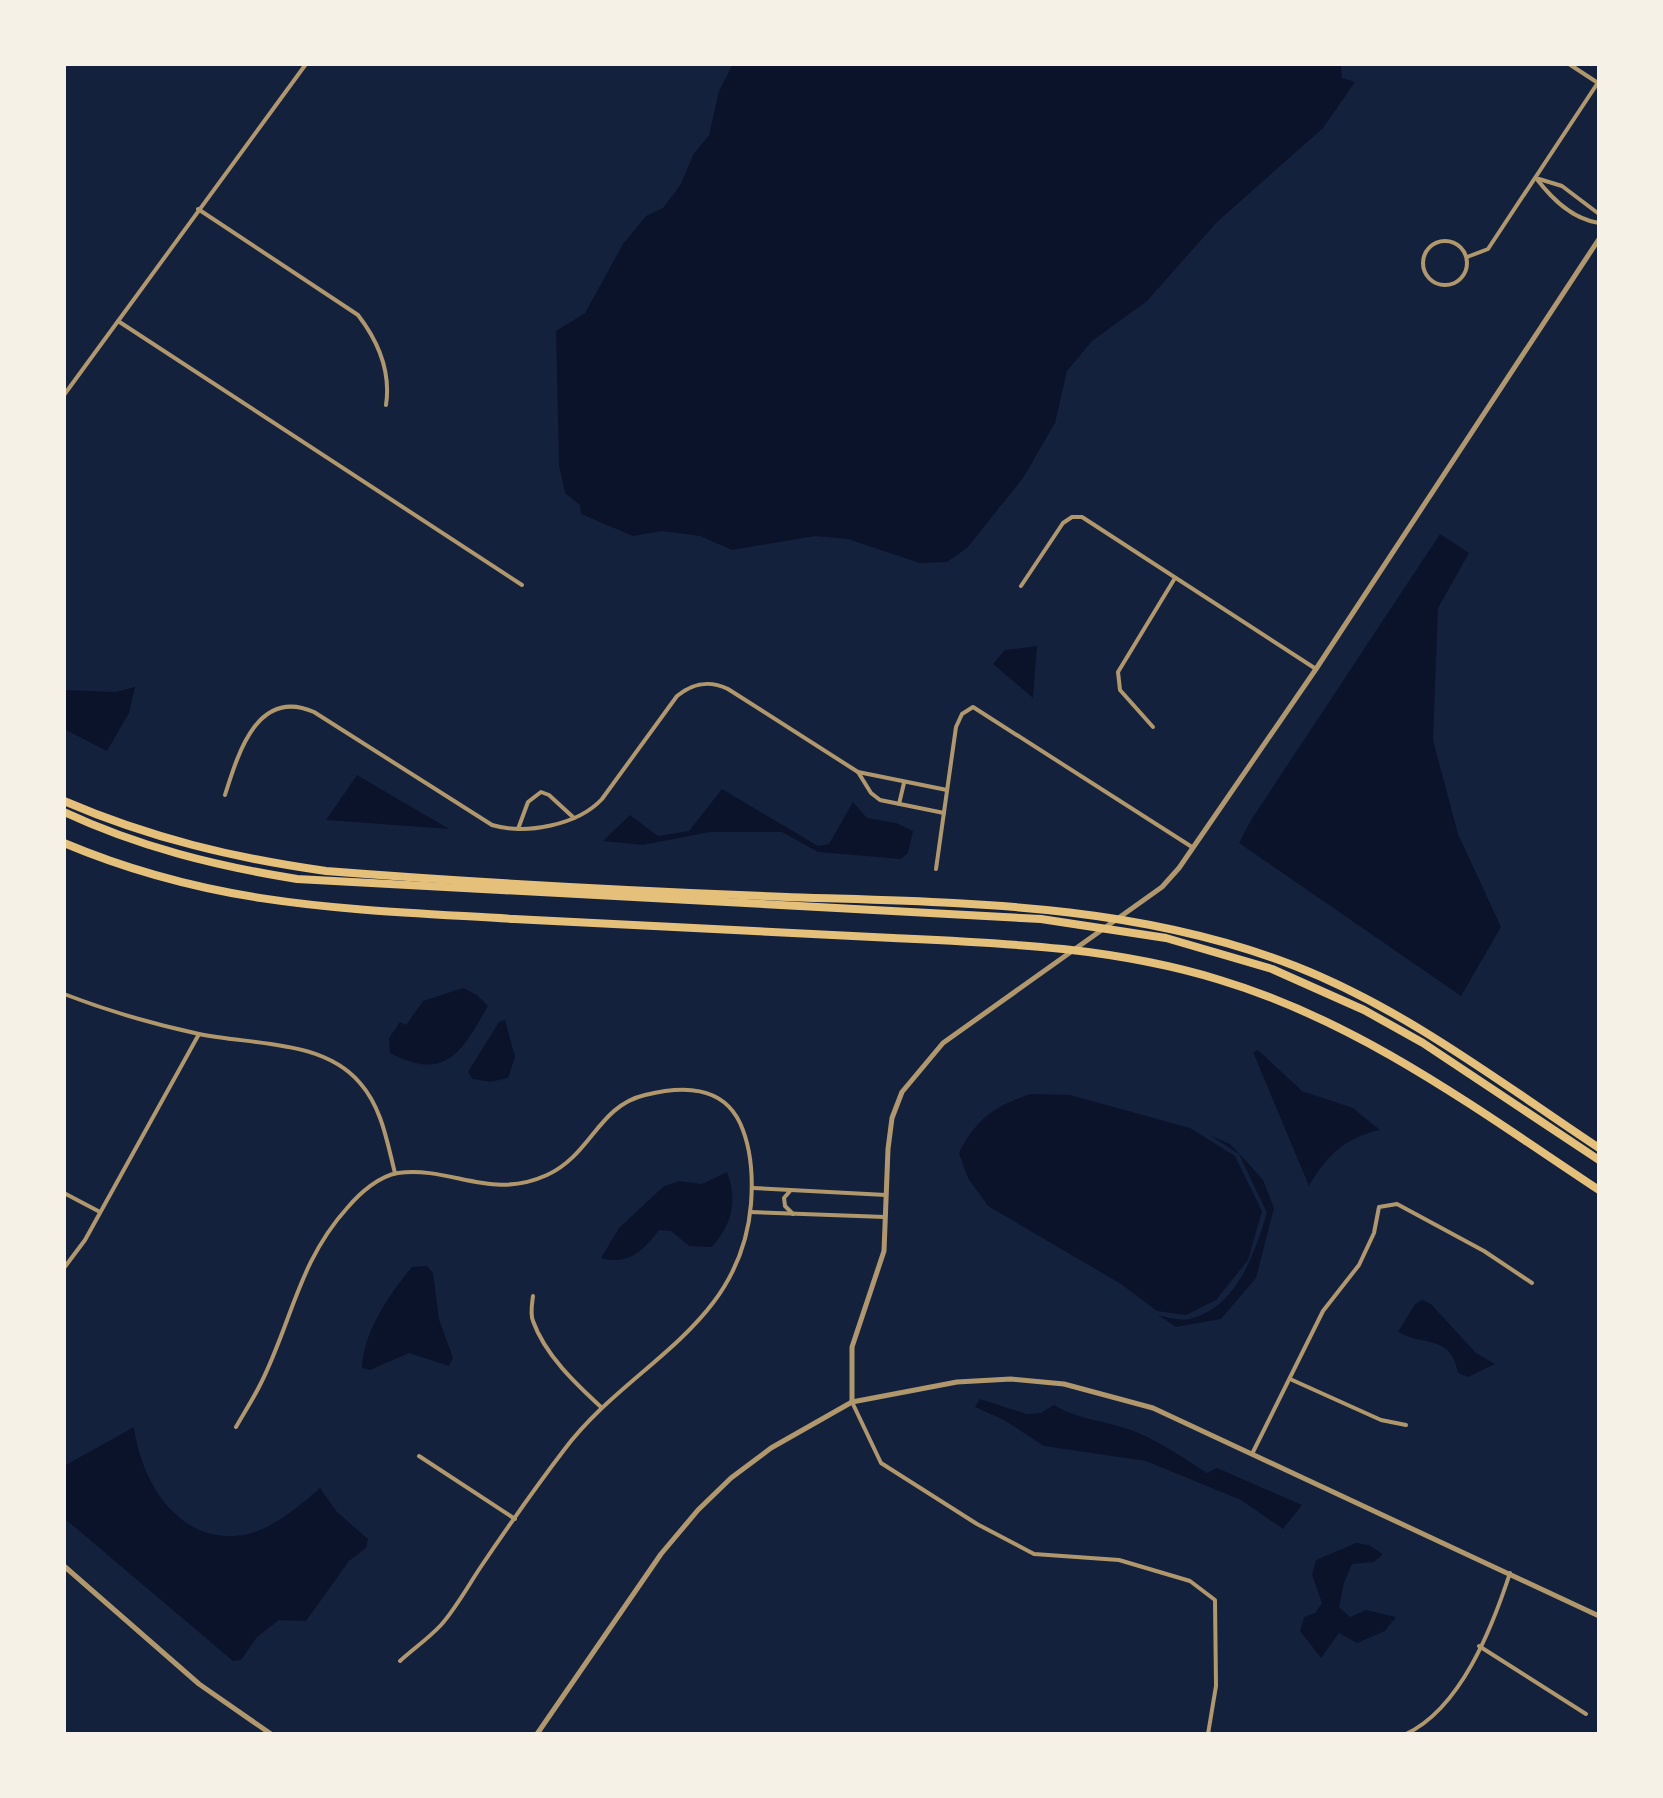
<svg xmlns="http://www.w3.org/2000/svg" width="1663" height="1798" font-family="Jost,sans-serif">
  <rect width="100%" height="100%" fill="#14213d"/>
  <g fill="#0b132b">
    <path d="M 733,64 L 1341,64 L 1342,78 L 1355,82 L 1323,128 L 1217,222 L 1147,301 L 1092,341 L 1067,371 L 1055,423 L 1023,478 L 967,548 L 947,562 L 920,563 L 848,539 L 815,536 L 732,550 L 700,536 L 662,531 L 633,536 L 581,514 L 580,505 L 565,493 L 559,465 L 556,331 L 585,313 L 623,244 L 646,216 L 663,208 L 681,184 L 693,155 L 709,135 L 719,91 Z"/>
    <path d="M 1440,534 L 1469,553 L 1438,608 L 1433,740 L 1458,834 L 1501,927 L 1461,996 L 1239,843 L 1251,820 Z"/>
    <path d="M 1037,646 L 1033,698 L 993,664 L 1005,650 Z"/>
    <path d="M 135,687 L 129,713 L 107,751 L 64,729 L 64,690 L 115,692 Z"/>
    <path d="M 357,775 L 449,829 L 326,820 Z"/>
    <path d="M 722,789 L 818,846 L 829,844 L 853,802 L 867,818 L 896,823 L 913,831 L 908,853 L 901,859 L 818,852 L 782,832 L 710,832 L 643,845 L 603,841 L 630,815 L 658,836 L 689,831 Z"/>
    <path d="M 463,988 L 477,995 L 488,1006 C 461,1053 446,1082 390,1053 L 389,1038 L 400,1022 L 406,1025 L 423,1001 Z"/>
    <path d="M 505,1020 L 515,1057 L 508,1078 L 490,1082 L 468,1078 L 472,1078 L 468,1072 L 499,1022 Z"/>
    <path d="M 1258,1050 L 1302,1091 L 1353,1108 L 1380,1130 C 1345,1138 1327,1155 1309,1186 L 1253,1052 Z"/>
    <path d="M 1031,1094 L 1070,1095 L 1190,1128 L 1235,1156 L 1262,1211 L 1248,1260 L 1216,1300 L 1186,1315 L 1157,1311 L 1121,1284 L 988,1206 L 968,1178 L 959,1153 C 975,1120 996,1105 1031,1094 Z"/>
    <path d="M 1209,1135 L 1230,1144 L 1246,1161 L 1263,1180 L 1274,1208 L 1256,1278 L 1221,1319 L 1176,1327 L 1158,1315 C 1167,1317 1180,1321 1189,1319 C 1237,1308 1254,1254 1267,1213 L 1239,1154 Z"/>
    <path d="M 727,1172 C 738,1201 732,1224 712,1247 L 689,1246 L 671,1231 L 659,1230 C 644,1251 627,1266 601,1258 L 619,1228 L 664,1186 L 679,1181 L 702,1184 Z"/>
    <path d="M 427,1266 L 433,1273 L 439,1319 L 453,1358 L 449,1366 L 409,1353 L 370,1370 L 362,1368 C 363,1332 390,1293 412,1267 Z"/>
    <path d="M 1422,1300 L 1431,1304 L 1476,1353 L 1495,1364 L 1468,1377 L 1458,1373 C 1451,1334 1425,1347 1398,1332 L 1415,1304 Z"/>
    <path d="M 980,1399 L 1027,1414 L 1041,1413 L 1054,1405 C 1078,1420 1109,1421 1136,1432 C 1161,1442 1185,1459 1207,1473 L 1217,1468 L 1302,1505 L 1283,1529 L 1241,1500 L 1146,1461 L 1044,1446 L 1004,1420 L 975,1407 Z"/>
    <path d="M 134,1427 C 140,1477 174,1539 234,1536 C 266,1535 297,1508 320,1488 L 337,1512 L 368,1539 L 366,1548 L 349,1561 L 306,1621 L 279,1620 L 257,1637 L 241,1660 L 233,1661 L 64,1518 L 64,1466 Z"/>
    <path d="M 1356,1543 L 1369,1545 L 1383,1554 L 1374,1562 L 1352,1564 L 1344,1583 L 1339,1607 L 1350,1617 L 1366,1610 L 1396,1617 L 1385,1631 L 1357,1643 L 1339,1633 L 1321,1658 L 1300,1631 L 1304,1617 L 1315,1613 L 1322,1603 L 1312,1575 L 1316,1560 Z"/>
  </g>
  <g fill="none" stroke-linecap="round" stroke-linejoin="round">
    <g stroke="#b1986c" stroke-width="4">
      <path d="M 1569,64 L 1598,83"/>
      <path d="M 1536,178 C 1552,199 1572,219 1599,223"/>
      <path d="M 1539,179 L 1562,186 L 1599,214"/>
      <path d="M 198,209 L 358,315 C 378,341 391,372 386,405"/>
      <circle cx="1445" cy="263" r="22"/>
      <path d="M 1467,257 L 1488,249 L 1599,81"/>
      <path d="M 118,321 L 522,585"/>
      <path d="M 64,395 L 306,64"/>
      <path d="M 1021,586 L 1063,523 L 1072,517 L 1082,517 L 1316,669"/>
      <path d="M 1153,727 L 1120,690 L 1118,672 L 1175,578"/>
      <path d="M 225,795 C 238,754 257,687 314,712 L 492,825 C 526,835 578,825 602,799 L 677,696 C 693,683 709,680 728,689 L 858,772"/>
      <path d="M 899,804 L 904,783"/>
      <path d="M 944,813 L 880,800 L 871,793 L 858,772 L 947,790"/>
      <path d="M 518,829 L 528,802 L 541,792 L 549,795 L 574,818"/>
      <path d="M 936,869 L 956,727 L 962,714 L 973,707 L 1192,847"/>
      <path d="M 64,994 C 108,1011 153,1024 199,1034 C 251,1045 323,1039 360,1083 C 382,1108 387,1142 395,1173"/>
      <path d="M 753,1188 L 886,1195"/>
      <path d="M 790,1191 L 784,1198 L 785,1206 L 793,1214"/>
      <path d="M 64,1193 L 100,1212"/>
      <path d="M 750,1212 L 885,1217"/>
      <path d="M 64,1268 L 85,1240 L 199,1034"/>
      <path d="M 533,1296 C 532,1304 530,1314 533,1321 C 545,1355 576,1384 601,1407"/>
      <path d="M 1290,1379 L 1381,1420 L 1406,1425"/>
      <path d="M 852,1402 L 881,1463 L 977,1524 L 1034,1554 L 1119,1560 L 1190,1581 L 1215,1600 L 1216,1686 L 1208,1734"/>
      <path d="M 236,1427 C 244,1413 253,1399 260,1385 C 292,1322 298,1262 348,1207 C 360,1193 379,1176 398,1173 C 452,1166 490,1201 547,1175 C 591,1155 598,1106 645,1095 C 682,1086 722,1085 740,1123 C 751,1147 753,1178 751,1204 C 741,1328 629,1363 564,1450 C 535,1488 507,1528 480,1568 C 468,1586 456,1608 441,1625 C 429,1638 413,1649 400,1661"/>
      <path d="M 1253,1452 L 1323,1311 L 1359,1265 L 1374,1233 L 1379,1207 L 1397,1204 L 1484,1251 L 1532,1283"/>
      <path d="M 419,1456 L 515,1519"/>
      <path d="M 1479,1646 L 1586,1714"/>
      <path d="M 1406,1734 C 1461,1708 1492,1628 1510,1573"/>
    </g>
    <g stroke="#b1986c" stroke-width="5">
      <path d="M 852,1402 L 852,1347 L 884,1251 L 888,1149 L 892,1118 L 902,1092 L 943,1043 L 1162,887 L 1179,868 L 1316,669 L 1599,239"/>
      <path d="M 64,1566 L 199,1684 L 271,1734"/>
      <path d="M 537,1734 L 661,1554 L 698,1510 L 731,1478 L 771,1448 L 852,1402 L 957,1382 L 1011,1379 L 1064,1384 L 1153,1408 L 1599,1616"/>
    </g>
    <g stroke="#e5c07b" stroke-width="8">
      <path d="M 64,801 C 150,838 234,858 326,871 C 480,883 634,891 787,897 C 960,903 1132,902 1295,966 C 1405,1009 1501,1083 1599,1148"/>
      <path d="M 64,812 C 139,847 216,866 297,879 L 1041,919 L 1166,938 L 1272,969 L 1364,1010 L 1423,1043 L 1599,1160"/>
      <path d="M 64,843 C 218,908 351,909 514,919 C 640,926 766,932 893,938 C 1003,943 1113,947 1220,980 C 1360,1022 1478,1110 1599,1190"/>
    </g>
  </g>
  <rect width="1663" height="1798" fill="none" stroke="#f6f1e7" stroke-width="132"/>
</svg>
